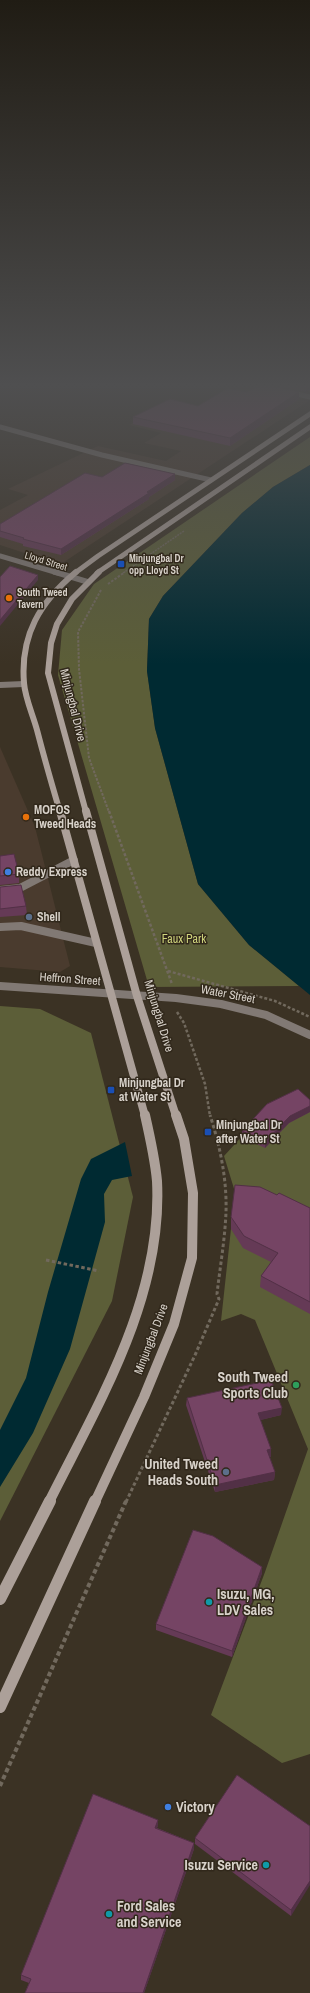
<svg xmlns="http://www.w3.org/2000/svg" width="310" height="1993" font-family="'Archivo Narrow',sans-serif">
  <rect width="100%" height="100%" fill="#3b3224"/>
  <g fill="#4a3b2e">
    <path d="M 241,385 L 288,385 L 310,390 L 310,400 L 64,562 L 55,563 L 0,545 L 0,510 L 28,495 L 8,489 L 98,446 L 166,461 L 181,451 L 144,443 L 161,433 L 129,425 L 170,405 L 196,411 Z"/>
    <path d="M 0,747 L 35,827 L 70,966 L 60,972 L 0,967 Z"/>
  </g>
  <g fill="#5c5e38">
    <path d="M 310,437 L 310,465 L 273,487 L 242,513 L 163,596 L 149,619 L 147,671 L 155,728 L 198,884 L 249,945 L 299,986 L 149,987 L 58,675 L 62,630 L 94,584 Z"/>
    <path d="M 0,1006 L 40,1009 L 91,1033 L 133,1197 L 112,1301 L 0,1521 Z"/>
    <path d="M 310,1100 L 310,1754 L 282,1763 L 211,1715 L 265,1572 L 308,1449 L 255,1320 L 241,1314 L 221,1321 L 235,1192 L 224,1156 L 266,1110 Z"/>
  </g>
  <g fill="#002a32">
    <path d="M 310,465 L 310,995 L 249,945 L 198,884 L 155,728 L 147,671 L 149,619 L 163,596 L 242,513 L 273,487 Z"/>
    <path d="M 125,1142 L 132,1176 L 112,1180 L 104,1194 L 105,1222 L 70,1349 L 33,1433 L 0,1487 L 0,1430 L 26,1378 L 48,1292 L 81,1179 L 91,1159 Z"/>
  </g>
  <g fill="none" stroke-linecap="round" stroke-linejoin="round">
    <path stroke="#71695d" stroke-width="1.5" stroke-dasharray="2 1" stroke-linecap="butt" d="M 123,573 L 184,531"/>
    <g stroke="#71695d" stroke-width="2" stroke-dasharray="2.5 1.5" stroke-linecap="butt">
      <path d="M 108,584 L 125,572"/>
      <path d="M 101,590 L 78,632 L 79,669 L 89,758 L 109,812"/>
    </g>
    <g stroke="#71695d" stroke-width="2.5" stroke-dasharray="3 2" stroke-linecap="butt">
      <path d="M 109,811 L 172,984"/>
      <path d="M 168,971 L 275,1001 L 310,1017"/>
      <path d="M 177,1012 L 184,1023 L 205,1084 L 210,1116"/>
    </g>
    <g stroke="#71695d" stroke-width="3" stroke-dasharray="3.5 2.5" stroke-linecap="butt">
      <path d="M 46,1260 L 99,1271"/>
      <path d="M 126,1502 L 196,1353 L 219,1299 L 217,1294 C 220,1267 225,1239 226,1212 C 227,1179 220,1146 210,1115"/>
    </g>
    <path stroke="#71695d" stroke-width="4" stroke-dasharray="4.5 3" stroke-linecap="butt" d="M 0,1786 L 126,1501"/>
    <g stroke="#817974" stroke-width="8">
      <path d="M 0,890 L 20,888 L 74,860"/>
      <path d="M 0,927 L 21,926 L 96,943"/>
    </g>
    <g stroke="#817974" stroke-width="5">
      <path d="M 289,392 L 310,397"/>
      <path d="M 0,427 L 102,455 L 211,480"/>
      <path d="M 0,556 L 58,573"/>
    </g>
    <g stroke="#817974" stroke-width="6">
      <path d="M 55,572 L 88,582"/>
      <path d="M 0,685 L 24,684"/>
    </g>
    <path stroke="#817974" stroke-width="8" d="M 0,986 L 176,998 L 221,1004 L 266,1015 L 310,1035"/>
    <g stroke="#aca099" stroke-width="5">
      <path d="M 75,573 L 98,556 L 310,414"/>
      <path d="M 97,573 L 310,427"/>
    </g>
    <g stroke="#aca099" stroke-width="6">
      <path d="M 60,812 C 52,785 44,757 37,730 C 33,715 25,698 24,683 C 20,635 40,602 76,572"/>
      <path d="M 86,812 L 48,673 L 51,643 L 57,624 L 72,599 L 99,572"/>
    </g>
    <g stroke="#aca099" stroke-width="8">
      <path d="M 60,811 L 145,1116"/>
      <path d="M 86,811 L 137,996 L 176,1116"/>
    </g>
    <g stroke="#aca099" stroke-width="10">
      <path d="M 49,1502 C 99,1402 163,1297 157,1181 C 155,1159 150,1137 145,1115"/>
      <path d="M 95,1502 L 144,1397 L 174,1324 L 192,1258 L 193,1193 L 184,1139 L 176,1115"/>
    </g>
    <g stroke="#aca099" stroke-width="12">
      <path d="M 0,1599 L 50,1501"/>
      <path d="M 0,1707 L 95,1501"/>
    </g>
  </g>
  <g fill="#653a56">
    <path d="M 274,385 L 310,385 L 310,390 L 306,392 Z"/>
    <path d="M 246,392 L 299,399 L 230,446 L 133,424 L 133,417 L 198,406 Z"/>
    <path d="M 102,477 L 175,480 L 149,497 L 149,499 L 61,555 L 23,546 L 23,544 L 0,537 L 0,524 Z"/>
    <path d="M 0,856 L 19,874 L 19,883 L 0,885 Z"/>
    <path d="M 0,887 L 26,906 L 27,915 L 0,917 Z"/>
    <path d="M 310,1100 L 310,1112 L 289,1123 L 265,1148 L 242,1137 L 242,1131 Z"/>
    <path d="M 277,1195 L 310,1208 L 310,1314 L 260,1287 L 261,1276 L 271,1262 L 243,1248 L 231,1229 L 231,1217 Z"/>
    <path d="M 187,1398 L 281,1415 L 260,1420 L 271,1457 L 269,1457 L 275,1472 L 274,1480 L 215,1492 L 186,1405 Z"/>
    <path d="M 262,1567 L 262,1573 L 232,1657 L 156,1630 L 156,1624 Z"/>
    <path d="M 158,1825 L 157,1828 L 194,1843 L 194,1849 L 144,1993 L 25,1993 L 29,1983 L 21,1980 L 21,1975 Z"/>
    <path d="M 310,1826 L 291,1916 L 195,1844 L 195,1838 Z"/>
  </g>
  <g fill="#523046">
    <path d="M 310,386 L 310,390 L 306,392 L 306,388 Z"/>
    <path d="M 299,392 L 299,399 L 230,446 L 230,438 Z"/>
    <path d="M 175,474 L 175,480 L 149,497 L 149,499 L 61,555 L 61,549 Z"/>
    <path d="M 38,575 L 38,580 L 0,626 L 0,620 Z"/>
    <path d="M 310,1106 L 310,1112 L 289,1123 L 265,1148 L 265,1142 L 290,1116 Z"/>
    <path d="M 282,1408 L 281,1415 L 257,1421 L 258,1413 Z"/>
    <path d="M 271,1449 L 271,1457 L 266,1458 L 267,1450 Z"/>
    <path d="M 275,1472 L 274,1480 L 215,1492 L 215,1485 Z"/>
    <path d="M 262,1567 L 262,1573 L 232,1657 L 232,1651 Z"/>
    <path d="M 158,1820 L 158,1825 L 155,1833 L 155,1828 Z"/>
    <path d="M 194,1843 L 194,1849 L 144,1993 L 143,1993 Z"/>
    <path d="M 310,1881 L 310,1885 L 291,1916 L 291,1910 Z"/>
  </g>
  <g fill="#754464" stroke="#523046">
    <path d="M 260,385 L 269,385 L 299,392 L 230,438 L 133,417 L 170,399 L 198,406 L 228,388 L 246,392 Z"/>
    <path d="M 292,385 L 310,385 L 310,386 L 306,388 Z"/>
    <path d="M 125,463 L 175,474 L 147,492 L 149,493 L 61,549 L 23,539 L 24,538 L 0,531 L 0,524 L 85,473 L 102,477 Z"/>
    <path d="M 10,566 L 38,575 L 0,620 L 0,577 Z"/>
    <path d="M 14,854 L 19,874 L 0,876 L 0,856 Z"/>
    <path d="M 21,885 L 26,906 L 0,909 L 0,887 Z"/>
    <path d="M 298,1089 L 310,1100 L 310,1106 L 290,1116 L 265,1142 L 242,1131 L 267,1104 Z"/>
    <path d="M 235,1185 L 260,1187 L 277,1195 L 279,1193 L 310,1208 L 310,1302 L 261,1276 L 278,1253 L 244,1236 L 231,1217 Z"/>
    <path d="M 271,1380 L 282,1408 L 258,1413 L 271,1449 L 267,1450 L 275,1472 L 215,1485 L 187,1398 Z"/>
    <path d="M 193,1530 L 213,1536 L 262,1567 L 232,1651 L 156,1624 Z"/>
    <path d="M 237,1775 L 310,1826 L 310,1881 L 291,1910 L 195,1838 Z"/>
    <path d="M 93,1794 L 158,1820 L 155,1828 L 194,1843 L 143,1993 L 25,1993 L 31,1979 L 21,1975 Z"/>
  </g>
  <linearGradient id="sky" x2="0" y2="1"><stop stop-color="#201c14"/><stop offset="0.58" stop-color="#4f4f50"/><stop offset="1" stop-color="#4f4f50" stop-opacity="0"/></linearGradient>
  <rect width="310" height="664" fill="url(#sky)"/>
  <g fill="#1a4fb4" stroke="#31281b" stroke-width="1.5">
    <rect x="117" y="560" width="8" height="8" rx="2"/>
    <rect x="107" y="1086" width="8" height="8" rx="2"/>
    <rect x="204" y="1128" width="8" height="8" rx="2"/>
  </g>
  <g fill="#e8710a" stroke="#31281b" stroke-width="1.5">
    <circle cx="9" cy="598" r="4"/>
    <circle cx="26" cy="817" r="4"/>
  </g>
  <g fill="#3f7fe0" stroke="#31281b" stroke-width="1.5">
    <circle cx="8" cy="872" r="4"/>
    <circle cx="168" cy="1807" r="4"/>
  </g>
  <g fill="#5c6f8a" stroke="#31281b" stroke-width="1.5">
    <circle cx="29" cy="917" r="4"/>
    <circle cx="226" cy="1472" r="4"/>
  </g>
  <circle fill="#2e9e5b" stroke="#31281b" stroke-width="1.5" cx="296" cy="1385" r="4"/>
  <g fill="#0f9aa8" stroke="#31281b" stroke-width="1.5">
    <circle cx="209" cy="1602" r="4"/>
    <circle cx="266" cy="1865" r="4"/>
    <circle cx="109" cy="1914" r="4"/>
  </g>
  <g text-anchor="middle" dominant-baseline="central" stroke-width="3" stroke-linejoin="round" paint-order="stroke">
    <g font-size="10" font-weight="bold" fill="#d8d2ca" stroke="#31281b" text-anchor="start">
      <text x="129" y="558">Minjungbal Dr<tspan x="129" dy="12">opp Lloyd St</tspan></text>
      <text x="17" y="592">South Tweed<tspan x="17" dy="12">Tavern</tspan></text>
    </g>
    <g font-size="10" fill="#d8d2ca" stroke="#31281b">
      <text transform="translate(46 561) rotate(17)">Lloyd Street</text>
    </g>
    <g font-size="12" fill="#d8d2ca" stroke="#31281b">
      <text transform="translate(73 705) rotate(76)">Minjungbal Drive</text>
      <text transform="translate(70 979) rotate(4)">Heffron Street</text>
      <text transform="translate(228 994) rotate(11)">Water Street</text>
      <text transform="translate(159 1016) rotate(73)">Minjungbal Drive</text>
      <text transform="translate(151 1339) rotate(-69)">Minjungbal Drive</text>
    </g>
    <g font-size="12" font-weight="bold" fill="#d8d2ca" stroke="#31281b" text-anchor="start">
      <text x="34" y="810">MOFOS<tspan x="34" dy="14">Tweed Heads</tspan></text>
      <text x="16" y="872">Reddy Express</text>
      <text x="37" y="917">Shell</text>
      <text x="119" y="1083">Minjungbal Dr<tspan x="119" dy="14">at Water St</tspan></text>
      <text x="216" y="1125">Minjungbal Dr<tspan x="216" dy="14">after Water St</tspan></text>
    </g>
    <g font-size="12" fill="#d0d57d" stroke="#31281b">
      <text x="184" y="939">Faux Park</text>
    </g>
    <g font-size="14" font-weight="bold" fill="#d8d2ca" stroke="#31281b" text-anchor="end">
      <text x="288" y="1377">South Tweed<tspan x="288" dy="16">Sports Club</tspan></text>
      <text x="218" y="1464">United Tweed<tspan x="218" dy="16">Heads South</tspan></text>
      <text x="217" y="1594" text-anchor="start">Isuzu, MG,<tspan x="217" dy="16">LDV Sales</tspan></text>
      <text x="176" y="1807" text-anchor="start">Victory</text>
      <text x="258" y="1865">Isuzu Service</text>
      <text x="117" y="1906" text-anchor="start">Ford Sales<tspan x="117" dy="16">and Service</tspan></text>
    </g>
  </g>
</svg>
